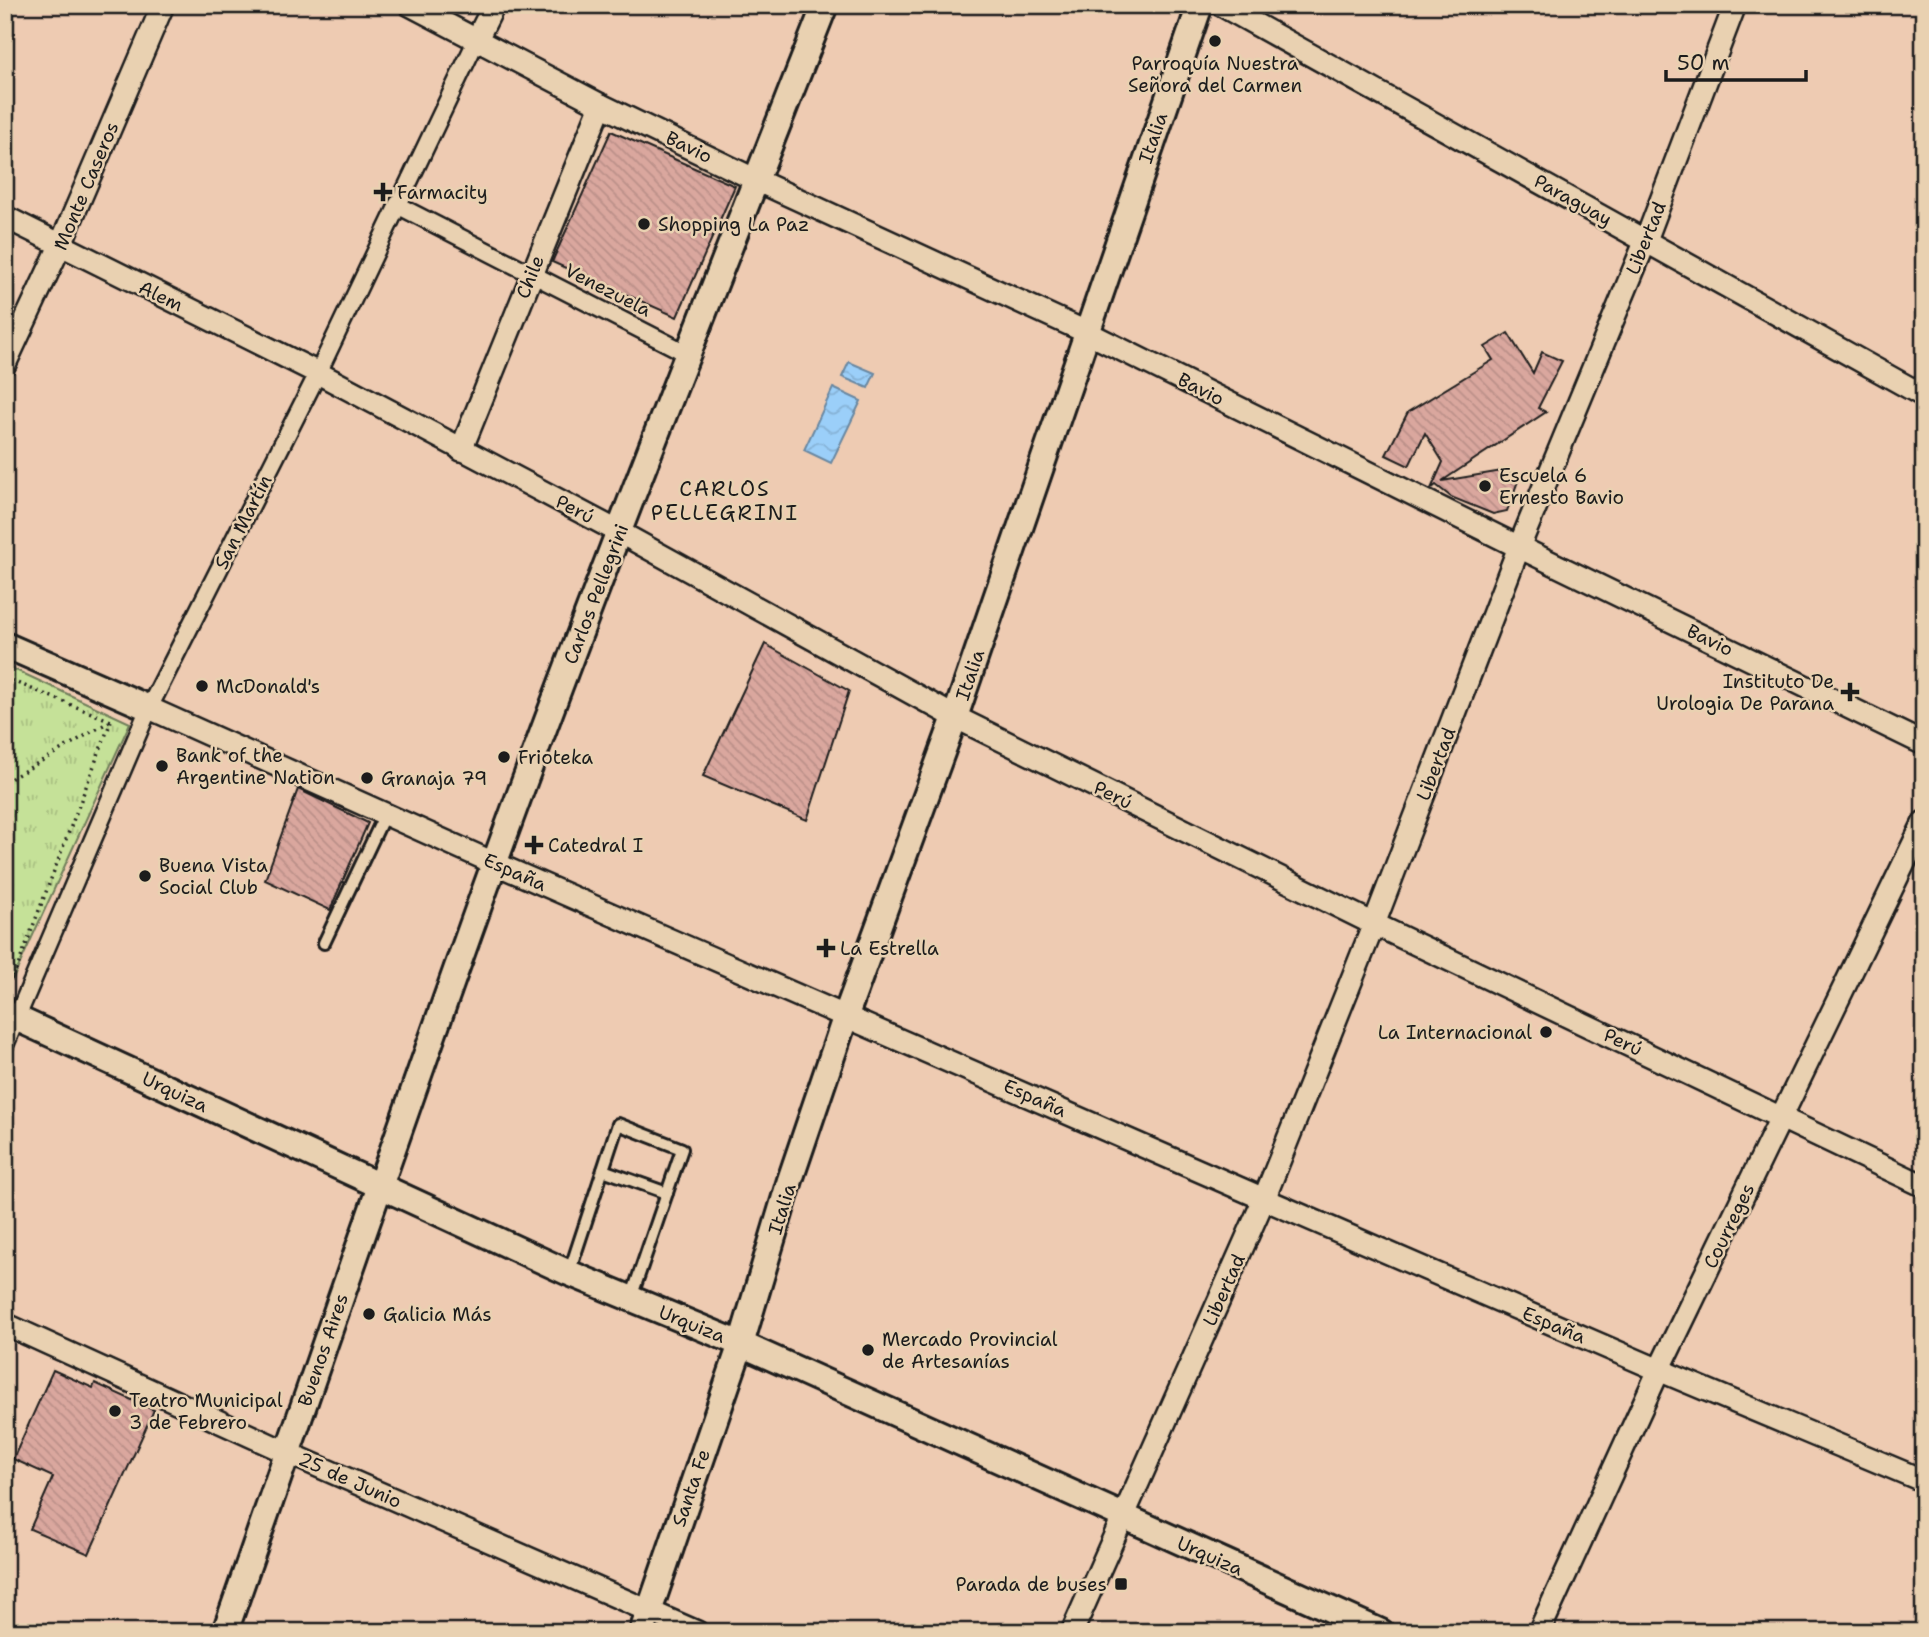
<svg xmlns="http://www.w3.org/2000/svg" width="1929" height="1637" font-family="'Shantell Sans',sans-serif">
  <defs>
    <pattern id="grass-tufts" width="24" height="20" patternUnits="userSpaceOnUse" patternTransform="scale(1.75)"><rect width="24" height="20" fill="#c5e198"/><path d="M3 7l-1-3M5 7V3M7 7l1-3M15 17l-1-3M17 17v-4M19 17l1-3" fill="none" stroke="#a9c082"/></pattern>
    <pattern id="water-waves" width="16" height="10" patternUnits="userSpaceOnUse" patternTransform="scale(1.75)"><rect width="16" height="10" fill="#9bcff9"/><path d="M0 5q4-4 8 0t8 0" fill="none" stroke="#85b1d5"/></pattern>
    <pattern id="building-back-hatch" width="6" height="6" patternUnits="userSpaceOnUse" patternTransform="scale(1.75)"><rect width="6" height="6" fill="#daa79e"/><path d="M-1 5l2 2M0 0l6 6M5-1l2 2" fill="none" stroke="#ba8f88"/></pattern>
  </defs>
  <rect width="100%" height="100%" fill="#eecbb2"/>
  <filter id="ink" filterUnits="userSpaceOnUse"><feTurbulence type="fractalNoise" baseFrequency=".0143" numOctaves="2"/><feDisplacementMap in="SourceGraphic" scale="14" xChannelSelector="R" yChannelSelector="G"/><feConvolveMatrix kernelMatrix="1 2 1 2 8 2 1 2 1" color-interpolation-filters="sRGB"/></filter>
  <g filter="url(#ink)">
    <path fill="url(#grass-tufts)" stroke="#707e5a" stroke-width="2" d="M 5,665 L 130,723 L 13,979 L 5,976 Z"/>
    <g fill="url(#water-waves)" stroke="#6887a1" stroke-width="2">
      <path d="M 849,362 L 875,373 L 868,388 L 842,377 Z"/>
      <path d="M 833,388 L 861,401 L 831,463 L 804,450 Z"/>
    </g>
    <g fill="url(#building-back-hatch)" stroke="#1c1c1c" stroke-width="2">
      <path d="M 611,131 L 735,186 L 677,317 L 552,262 Z"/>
      <path d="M 1508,333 L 1533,373 L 1542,352 L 1562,361 L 1538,408 L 1546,412 L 1442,481 L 1508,470 L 1518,481 L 1507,511 L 1493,514 L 1451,497 L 1436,485 L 1431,489 L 1443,462 L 1425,433 L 1409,466 L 1386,455 L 1408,412 L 1493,360 L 1485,347 Z"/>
      <path d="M 765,644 L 849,691 L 807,820 L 703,776 Z"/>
      <path d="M 298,789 L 368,823 L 330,910 L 265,880 Z"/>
      <path d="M 53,1370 L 93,1388 L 95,1383 L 154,1410 L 89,1554 L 30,1529 L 53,1477 L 13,1459 Z"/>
    </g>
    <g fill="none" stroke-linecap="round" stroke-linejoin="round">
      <defs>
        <g id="service">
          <path d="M 324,943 L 385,814"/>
          <path d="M 603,1170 L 667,1193"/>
          <path d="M 569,1273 L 618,1124 L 682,1149 L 631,1298"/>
        </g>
        <g id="pedestrian">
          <path d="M 397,205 L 688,354"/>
          <path d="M 5,1045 L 149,708 L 318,373 L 477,39"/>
        </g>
        <g id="minor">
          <path d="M 410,5 L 601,105 L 756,180 L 1086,332 L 1519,547 L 1924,744"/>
          <path d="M 1221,5 L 1924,396"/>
          <path d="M 477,39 L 494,5"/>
          <path d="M 5,217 L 318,373 L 619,532 L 955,717 L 1374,924 L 1924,1186"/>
          <path d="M 5,364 L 60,246 L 163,5"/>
          <path d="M 461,450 L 601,105"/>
          <path d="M 149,708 L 494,863 L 1264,1199 L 1659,1370 L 1924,1481"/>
          <path d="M 5,1324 L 288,1453 L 697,1632"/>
          <path d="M 1072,1632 L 1264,1199 L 1374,924 L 1519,547 L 1646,240 L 1735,5"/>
          <path d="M 1539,1632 L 1659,1370 L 1924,822"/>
        </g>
        <g id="tertiary">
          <path d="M 5,645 L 149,708"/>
          <path d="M 5,1013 L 569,1273 L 741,1344 L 1381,1632"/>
          <path d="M 225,1632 C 314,1377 401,1121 493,867 C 598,578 712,292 825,5"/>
          <path d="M 642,1632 L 741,1344 L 790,1180 L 846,1015 L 955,717 L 1200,5"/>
        </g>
      </defs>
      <use href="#service" stroke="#1c1c1c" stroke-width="16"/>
      <use href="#pedestrian" stroke="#1c1c1c" stroke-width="21"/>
      <use href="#minor" stroke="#1c1c1c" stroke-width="26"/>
      <use href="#tertiary" stroke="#1c1c1c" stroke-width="30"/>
      <g stroke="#1c1c1c" stroke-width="3.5" stroke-dasharray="2 5" stroke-linecap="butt">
        <path d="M 5,678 L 111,721"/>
        <path d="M 5,782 L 109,722"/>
        <path d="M 5,955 L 13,979"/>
        <path d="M 16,971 L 111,721"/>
        <path d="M 5,976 L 13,979"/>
      </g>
      <use href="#service" stroke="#e9d1b1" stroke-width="10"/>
      <use href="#pedestrian" stroke="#e9d1b1" stroke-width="16"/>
      <use href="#minor" stroke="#e9d1b1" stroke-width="21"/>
      <use href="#tertiary" stroke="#e9d1b1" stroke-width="24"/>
    </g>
  </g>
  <g fill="#1c1c1c" stroke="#e9d1b1" stroke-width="2.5">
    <circle cx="1215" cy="41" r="7"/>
    <path d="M379.5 181.5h7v7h7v7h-7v7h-7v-7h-7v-7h7z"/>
    <circle cx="644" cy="224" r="7"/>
    <circle cx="1485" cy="486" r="7"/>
    <circle cx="202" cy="686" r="7"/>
    <path d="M1846.5 681.5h7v7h7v7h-7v7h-7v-7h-7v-7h7z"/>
    <circle cx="504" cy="757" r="7"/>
    <circle cx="162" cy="766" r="7"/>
    <circle cx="367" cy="778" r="7"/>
    <path d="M530.5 834.5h7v7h7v7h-7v7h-7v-7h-7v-7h7z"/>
    <circle cx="145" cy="876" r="7"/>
    <path d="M822.5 937.5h7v7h7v7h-7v7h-7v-7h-7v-7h7z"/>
    <circle cx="1546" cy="1032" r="7"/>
    <circle cx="369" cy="1314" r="7"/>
    <circle cx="868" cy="1350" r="7"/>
    <circle cx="115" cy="1411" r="7"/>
    <rect x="1114" y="1577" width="14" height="14" rx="3.5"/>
  </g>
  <g text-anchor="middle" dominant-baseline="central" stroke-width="5" stroke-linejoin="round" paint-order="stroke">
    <g font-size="19" fill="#1c1c1c" stroke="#e9d1b1" text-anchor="start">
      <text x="1215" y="63" text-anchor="middle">Parroquía Nuestra<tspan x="1215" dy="22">Señora del Carmen</tspan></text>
      <text x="397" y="192">Farmacity</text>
      <text x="658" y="224">Shopping La Paz</text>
      <text x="1499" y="475">Escuela 6<tspan x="1499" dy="22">Ernesto Bavio</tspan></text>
      <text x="1834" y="681" text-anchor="end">Instituto De<tspan x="1834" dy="22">Urologia De Parana</tspan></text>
      <text x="216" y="686">McDonald's</text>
      <text x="176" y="755">Bank of the<tspan x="176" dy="22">Argentine Nation</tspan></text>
      <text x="518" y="757">Frioteka</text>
      <text x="381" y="778">Granaja 79</text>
      <text x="548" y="845">Catedral I</text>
      <text x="159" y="865">Buena Vista<tspan x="159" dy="22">Social Club</tspan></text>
      <text x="840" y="948">La Estrella</text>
      <text x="1532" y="1032" text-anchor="end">La Internacional</text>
      <text x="383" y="1314">Galicia Más</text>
      <text x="882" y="1339">Mercado Provincial<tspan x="882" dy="22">de Artesanías</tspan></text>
      <text x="129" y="1400">Teatro Municipal<tspan x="129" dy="22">3 de Febrero</tspan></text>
      <text x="1107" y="1584" text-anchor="end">Parada de buses</text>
    </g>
    <g font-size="19" fill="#1c1c1c" stroke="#e9d1b1">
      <text transform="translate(1153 138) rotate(-71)">Italia</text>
      <text transform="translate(689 147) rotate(26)">Bavio</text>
      <text transform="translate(86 186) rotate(-67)">Monte Caseros</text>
      <text transform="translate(1573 200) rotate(29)">Paraguay</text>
      <text transform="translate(1646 238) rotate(-68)">Libertad</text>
      <text transform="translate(530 277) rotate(-68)">Chile</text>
      <text transform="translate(608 290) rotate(27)">Venezuela</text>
      <text transform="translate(161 296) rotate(26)">Alem</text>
      <text transform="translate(1201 389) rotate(27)">Bavio</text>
      <text transform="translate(575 509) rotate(27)">Perú</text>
      <text transform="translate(243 522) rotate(-63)">San Martín</text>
      <text transform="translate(596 594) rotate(-69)">Carlos Pellegrini</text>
      <text transform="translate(1710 640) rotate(26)">Bavio</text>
      <text transform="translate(970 675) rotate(-71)">Italia</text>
      <text transform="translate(1436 764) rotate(-69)">Libertad</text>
      <text transform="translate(1113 795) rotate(26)">Perú</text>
      <text transform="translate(515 872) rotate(24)">España</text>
      <text transform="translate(1623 1042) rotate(25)">Perú</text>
      <text transform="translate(175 1092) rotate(25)">Urquiza</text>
      <text transform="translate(1035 1098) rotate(24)">España</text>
      <text transform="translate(782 1209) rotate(-73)">Italia</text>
      <text transform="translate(1729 1226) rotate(-64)">Courreges</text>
      <text transform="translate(1224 1290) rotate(-66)">Libertad</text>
      <text transform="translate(692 1324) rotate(22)">Urquiza</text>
      <text transform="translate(1554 1325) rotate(23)">España</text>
      <text transform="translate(323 1350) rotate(-71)">Buenos Aires</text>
      <text transform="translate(350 1480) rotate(24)">25 de Junio</text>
      <text transform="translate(691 1488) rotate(-71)">Santa Fe</text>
      <text transform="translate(1210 1556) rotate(24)">Urquiza</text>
    </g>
    <g font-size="21" letter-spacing="2" fill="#1c1c1c" stroke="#e9d1b1">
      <text x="725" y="489">CARLOS<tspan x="725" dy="24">PELLEGRINI</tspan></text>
    </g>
  </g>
  <rect width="1929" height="1637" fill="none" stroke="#e9d1b1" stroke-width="28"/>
  <rect x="14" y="14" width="1901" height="1609" fill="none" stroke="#1c1c1c" stroke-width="2.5" filter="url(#ink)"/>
  <path d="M1666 70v10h140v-10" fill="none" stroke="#1c1c1c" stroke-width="3.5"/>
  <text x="1677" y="70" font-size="21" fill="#1c1c1c" stroke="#e9d1b1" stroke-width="5" paint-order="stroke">50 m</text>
</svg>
